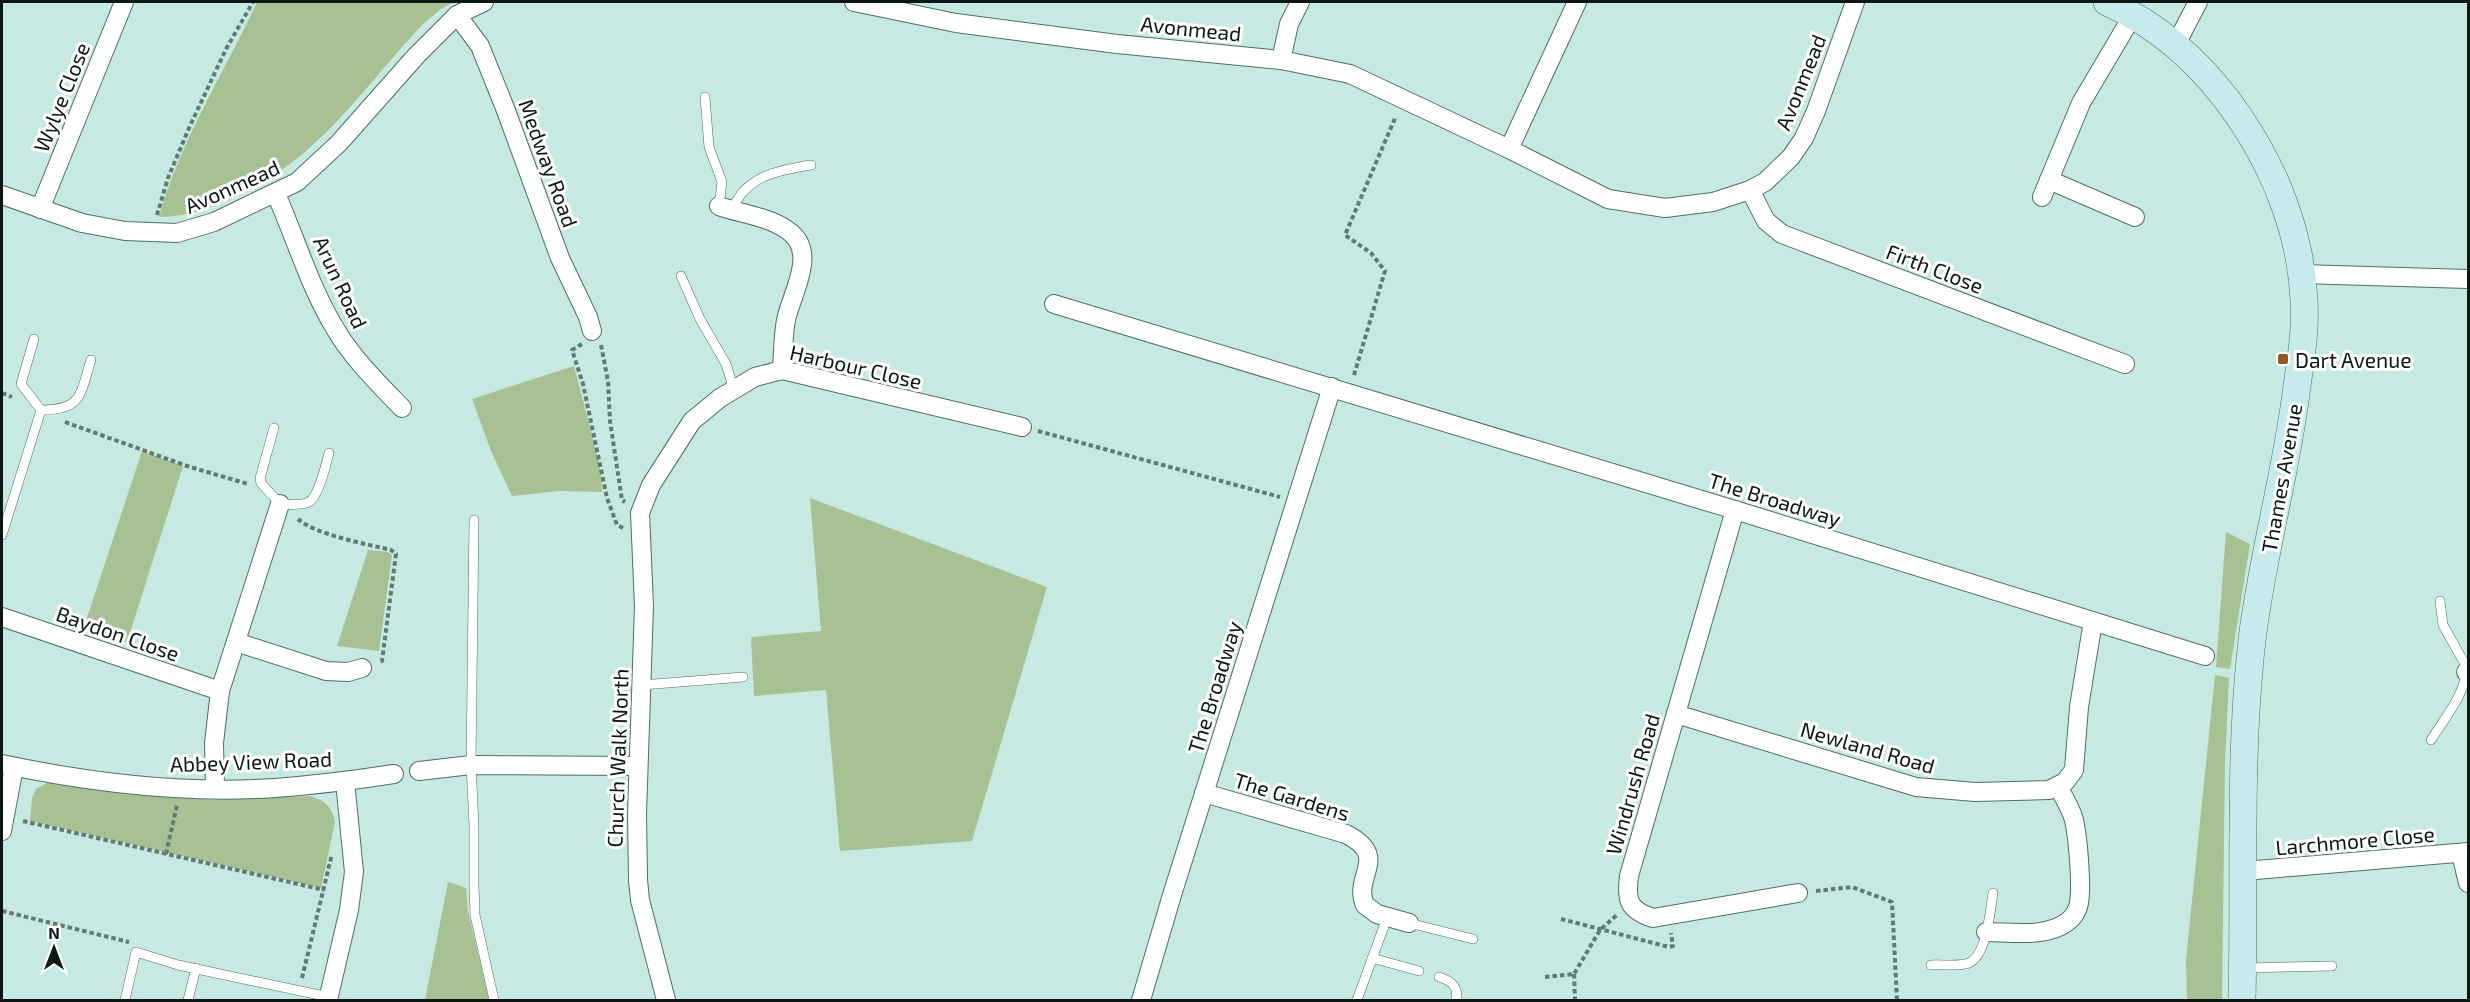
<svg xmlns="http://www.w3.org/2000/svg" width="2470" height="1002" font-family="'Exo 2',sans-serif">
  <rect width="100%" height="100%" fill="#c6e9e1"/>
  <g fill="#a8c193">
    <path d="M 257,2 L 454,2 L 441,9 L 423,24 C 359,92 317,163 226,201 C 204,210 183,217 159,217 C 180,141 224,73 257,2 Z"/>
    <path d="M 574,366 L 600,466 L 602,492 L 559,491 L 512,496 L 491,451 L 472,399 Z"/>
    <path d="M 142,451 L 183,466 L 127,642 L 84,627 Z"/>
    <path d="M 810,498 L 1047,587 L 972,841 L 840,851 L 826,690 L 754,696 L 751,637 L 821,631 Z"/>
    <path d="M 2226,532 L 2250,544 L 2230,669 L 2216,667 Z"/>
    <path d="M 368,550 L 387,552 L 392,555 L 379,651 L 337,646 Z"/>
    <path d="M 2215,675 L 2229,678 L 2225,761 L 2222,1000 L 2187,1000 L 2186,960 Z"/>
    <path d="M 47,783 L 61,783 L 125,794 L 214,800 L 310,796 C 325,801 332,806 335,822 L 321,888 L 30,821 L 32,798 L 36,789 Z"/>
    <path d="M 448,882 L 466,888 L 468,911 L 489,1000 L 425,1000 Z"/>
  </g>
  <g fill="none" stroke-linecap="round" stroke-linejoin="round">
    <defs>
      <g id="lane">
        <path d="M 705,97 L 709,147 L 722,182 L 719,206"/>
        <path d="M 732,211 C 744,176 779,170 811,165"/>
        <path d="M 681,276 L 700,319 L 726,364 L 734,390"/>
        <path d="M 34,339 L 21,384 L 41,410 C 83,410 80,394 91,360"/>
        <path d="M 274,428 L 260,478 L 261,483 L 280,504 C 289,504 301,506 309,502 C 319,496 326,464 329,453"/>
        <path d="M 474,520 L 471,765 L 474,826 L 474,886 L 475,915 L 494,1000"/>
        <path d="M 2,535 L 41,410"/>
        <path d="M 642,685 L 743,677"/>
        <path d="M 2431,740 C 2444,719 2468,691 2466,666 L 2443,625 L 2440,601"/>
        <path d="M 1409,923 L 1473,939"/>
        <path d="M 1372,958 L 1419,971"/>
        <path d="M 1931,965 C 1942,964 1959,967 1969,963 C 1987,955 1990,911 1993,893"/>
        <path d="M 2245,968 L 2332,966"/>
        <path d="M 1439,977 C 1452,981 1459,987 1456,1000"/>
        <path d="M 125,1000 L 136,952 L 178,965 L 329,997"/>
        <path d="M 188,1000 L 196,968"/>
        <path d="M 1357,1000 L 1387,918"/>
      </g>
      <g id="street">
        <path d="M 854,2 L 956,23 L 1117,44 L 1281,60 L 1350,74 L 1509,149 L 1608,199 L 1665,208 L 1713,202 L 1750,190 L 1765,182 L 1791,157 L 1804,138 L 1816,111 L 1855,2"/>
        <path d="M 457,15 L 480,46 L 505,108 L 560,258 L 588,317 L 592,331"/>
        <path d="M 2176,44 L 2198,2"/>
        <path d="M 1281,60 L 1289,24 L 1300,2"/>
        <path d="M 1509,149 L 1577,2"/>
        <path d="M 2049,180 L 2135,217"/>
        <path d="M 1750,190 L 1766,221 L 1782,234 L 2125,364"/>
        <path d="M 276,194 C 296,239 310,288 336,330 C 353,359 379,384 402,408"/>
        <path d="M 2,195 L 82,223 L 125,231 L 177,233 L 214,222 L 297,182 L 339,143 L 416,56 L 457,15 L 484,2"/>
        <path d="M 2042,197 L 2081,103 L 2133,15"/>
        <path d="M 719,206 C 741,214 773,217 791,233 C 817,254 791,295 786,320 C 783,336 783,354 782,370"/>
        <path d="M 40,209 L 124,2"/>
        <path d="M 2301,274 L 2468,279"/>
        <path d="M 1054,304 L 1735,510 L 2205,656"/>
        <path d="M 1735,510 L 1629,876 C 1626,900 1628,910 1653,918 L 1798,893"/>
        <path d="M 2,617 L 220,691 L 214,743 L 215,789"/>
        <path d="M 236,642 L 326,671 L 348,672 L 362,668"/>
        <path d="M 2466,672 L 2468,672"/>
        <path d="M 220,691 L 280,504"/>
        <path d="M 1676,714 L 1916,787 L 1975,792 L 2049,790 L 2065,782 L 2074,770 L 2079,707 L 2093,621"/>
        <path d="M 2,764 C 91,783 184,794 275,788 C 315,785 355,780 394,774"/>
        <path d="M 419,771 L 471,765 L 638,766"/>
        <path d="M 1204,793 L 1346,834 C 1391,857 1352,876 1365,905 L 1377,914 L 1409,923"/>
        <path d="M 2,831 L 14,767"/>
        <path d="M 2461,854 L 2468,883"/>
        <path d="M 2244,871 L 2468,852"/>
        <path d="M 1986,932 C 2011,932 2046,938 2067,922 C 2073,918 2078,910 2079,903 C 2082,885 2078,838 2074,820 C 2071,809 2064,797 2058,787"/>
        <path d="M 328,1000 L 349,910 L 354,872 L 345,781"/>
        <path d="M 666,1000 L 640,900 L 638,880 L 637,814 L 644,606 L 640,513 L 651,485 L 692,421 L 720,398 L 755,377 L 782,370 L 1022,427"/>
        <path d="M 1141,1000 L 1172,895 L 1332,387"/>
      </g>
      <path id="secondary" d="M 2107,2 C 2162,27 2206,68 2240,118 C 2276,171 2301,235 2304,300 C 2306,329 2301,358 2297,386 C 2287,469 2264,549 2253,632 C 2238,754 2245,878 2242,1000"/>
    </defs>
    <use href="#lane" stroke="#4e6f67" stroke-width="10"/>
    <use href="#street" stroke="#4e6f67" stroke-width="20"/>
    <use href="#secondary" stroke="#4e6f67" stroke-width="28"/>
    <g stroke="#627974" stroke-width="4" stroke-dasharray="4.5 3" stroke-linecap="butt">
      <path d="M 157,215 L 168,178 L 189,128 L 226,49 L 253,2"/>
      <path d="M 582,344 L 572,350 L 583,384 L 607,498 L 617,525 L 623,528"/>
      <path d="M 601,345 L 608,381 L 610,421 L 622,500 L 625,502"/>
      <path d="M 1354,375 L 1385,271 L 1371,253 L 1345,235 L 1396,116"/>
      <path d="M 2,393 L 12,397"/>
      <path d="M 65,422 L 187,466 L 248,484"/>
      <path d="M 1038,431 L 1280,497"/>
      <path d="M 298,519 C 316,535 367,544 391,550 L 396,554 L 382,661 L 378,663"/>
      <path d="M 23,821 L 324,890"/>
      <path d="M 166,854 L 177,805"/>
      <path d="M 1816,891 L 1852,887 L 1892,902 L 1897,1000"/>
      <path d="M 2,911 L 129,942"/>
      <path d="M 1561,919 L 1669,947 L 1673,946 L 1671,933"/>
      <path d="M 1574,974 L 1575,1000"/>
      <path d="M 1545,977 L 1574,974 L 1600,930 L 1618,914"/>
      <path d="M 302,978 L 332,854"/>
    </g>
    <use href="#lane" stroke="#fff" stroke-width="9"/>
    <use href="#street" stroke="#fff" stroke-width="18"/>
    <use href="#secondary" stroke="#c7eaed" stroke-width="27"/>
  </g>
  <rect fill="#97591e" stroke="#fff" stroke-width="2" x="2277" y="353" width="12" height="12" rx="3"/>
  <g text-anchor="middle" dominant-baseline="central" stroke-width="6" stroke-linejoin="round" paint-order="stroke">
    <g font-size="21" fill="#0a1714" stroke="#fff">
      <text transform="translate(1191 28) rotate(6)">Avonmead</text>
      <text transform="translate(1800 82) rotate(-68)">Avonmead</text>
      <text transform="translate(61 97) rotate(-68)">Wylye Close</text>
      <text transform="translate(549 163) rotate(70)">Medway Road</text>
      <text transform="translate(232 186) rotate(-24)">Avonmead</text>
      <text transform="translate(1935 268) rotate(21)">Firth Close</text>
      <text transform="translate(341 282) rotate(65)">Arun Road</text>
      <text transform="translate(856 366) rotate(13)">Harbour Close</text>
      <text transform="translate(2281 478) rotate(-80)">Thames Avenue</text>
      <text transform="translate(1775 499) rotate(17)">The Broadway</text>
      <text transform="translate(118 633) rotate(19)">Baydon Close</text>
      <text transform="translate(1214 687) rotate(-73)">The Broadway</text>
      <text transform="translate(1868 747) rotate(16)">Newland Road</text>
      <text transform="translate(617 758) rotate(-88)">Church Walk North</text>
      <text transform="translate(251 761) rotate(-2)">Abbey View Road</text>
      <text transform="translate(1632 784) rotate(-74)">Windrush Road</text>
      <text transform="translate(1292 796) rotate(17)">The Gardens</text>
      <text transform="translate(2355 840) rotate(-5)">Larchmore Close</text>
    </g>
    <g font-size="21" fill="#0a1714" stroke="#fff" text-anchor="start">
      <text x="2295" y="359">Dart Avenue</text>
    </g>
  </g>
  <rect width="2470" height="1002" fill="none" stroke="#0a1714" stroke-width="6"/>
  <g transform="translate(54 948)" stroke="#ffffff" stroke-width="4.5" paint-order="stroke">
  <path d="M0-4.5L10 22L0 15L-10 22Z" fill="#0a1714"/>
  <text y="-9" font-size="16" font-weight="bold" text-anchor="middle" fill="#0a1714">N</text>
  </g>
</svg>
